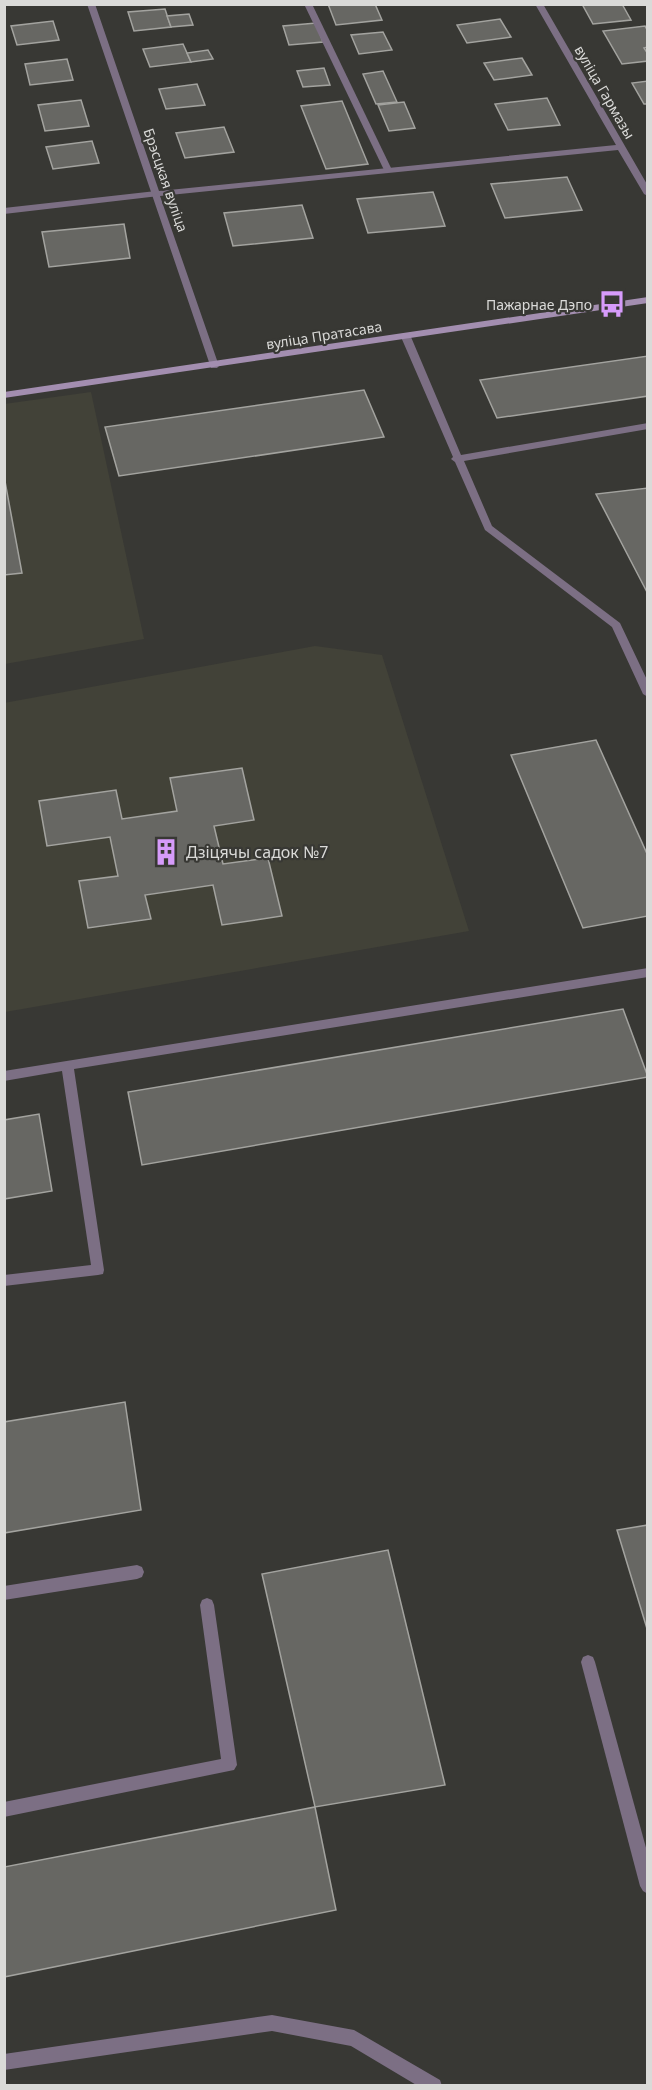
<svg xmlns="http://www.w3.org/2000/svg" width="652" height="2090" font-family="'Noto Sans',sans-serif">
  <rect width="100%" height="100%" fill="#383834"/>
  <g fill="#424238">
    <path d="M 91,392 L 144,639 L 5,664 L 4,404 Z"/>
    <path d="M 315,646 L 382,655 L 469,931 L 5,1012 L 4,703 Z"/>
  </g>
  <g fill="#676763" stroke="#a3a39f" stroke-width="1.5">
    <path d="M 328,4 L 375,4 L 382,20 L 336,25 Z"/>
    <path d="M 582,4 L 622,4 L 631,20 L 593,24 Z"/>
    <path d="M 165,9 L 171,27 L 134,31 L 128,12 Z"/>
    <path d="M 189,14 L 193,25 L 171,27 L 167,16 Z"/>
    <path d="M 500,19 L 511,37 L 467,43 L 457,25 Z"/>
    <path d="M 53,21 L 59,40 L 17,45 L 11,26 Z"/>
    <path d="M 316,23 L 323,42 L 289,45 L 283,26 Z"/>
    <path d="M 645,26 L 648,31 L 648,47 L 644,48 L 648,54 L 648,61 L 622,64 L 603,31 Z"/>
    <path d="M 383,32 L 392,50 L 359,54 L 351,35 Z"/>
    <path d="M 183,44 L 191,62 L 150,67 L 143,49 Z"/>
    <path d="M 208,50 L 213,59 L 191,62 L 187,53 Z"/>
    <path d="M 522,58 L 532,75 L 494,80 L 484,63 Z"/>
    <path d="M 67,59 L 73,80 L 30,85 L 25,64 Z"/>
    <path d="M 324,68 L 330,85 L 303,87 L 297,71 Z"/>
    <path d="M 383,71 L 397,102 L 376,104 L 363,74 Z"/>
    <path d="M 648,81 L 648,104 L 644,104 L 632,83 Z"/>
    <path d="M 197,84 L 205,105 L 166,109 L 159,89 Z"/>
    <path d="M 547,98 L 560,125 L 508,130 L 495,104 Z"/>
    <path d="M 81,100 L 89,126 L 45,131 L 38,105 Z"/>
    <path d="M 342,101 L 368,164 L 326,169 L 301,106 Z"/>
    <path d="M 404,102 L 415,128 L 389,131 L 378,105 Z"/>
    <path d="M 224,127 L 234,152 L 185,158 L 176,133 Z"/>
    <path d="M 92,141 L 99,163 L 53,169 L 46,147 Z"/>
    <path d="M 567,177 L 582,210 L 505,218 L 491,184 Z"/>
    <path d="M 433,192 L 445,226 L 368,233 L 357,199 Z"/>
    <path d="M 302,205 L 313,238 L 233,246 L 224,213 Z"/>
    <path d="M 124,224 L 130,258 L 49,267 L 42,232 Z"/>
    <path d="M 648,356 L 648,396 L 497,418 L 480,380 Z"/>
    <path d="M 364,390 L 384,437 L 119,476 L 105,427 Z"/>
    <path d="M 4,476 L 22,573 L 4,575 Z"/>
    <path d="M 648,488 L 648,594 L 596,494 Z"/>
    <path d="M 596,740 L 648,856 L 648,916 L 583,928 L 511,755 Z"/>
    <path d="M 242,768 L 254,820 L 214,826 L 223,864 L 268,858 L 282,916 L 222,925 L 213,885 L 145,895 L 151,919 L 88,928 L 79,881 L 118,876 L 110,837 L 47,846 L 39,801 L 116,790 L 122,819 L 177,811 L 170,778 Z"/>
    <path d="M 623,1009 L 648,1077 L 142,1165 L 128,1092 Z"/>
    <path d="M 39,1114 L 52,1191 L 4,1199 L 4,1120 Z"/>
    <path d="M 125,1402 L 141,1510 L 4,1533 L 4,1422 Z"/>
    <path d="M 648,1525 L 648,1632 L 617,1530 Z"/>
    <path d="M 388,1550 L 445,1785 L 315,1807 L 262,1574 Z"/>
    <path d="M 315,1807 L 336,1910 L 4,1977 L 4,1867 Z"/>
  </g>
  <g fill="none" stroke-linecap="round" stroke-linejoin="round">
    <g fill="#7c6f84" fill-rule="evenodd">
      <path d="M 304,4 L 312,4 L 392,170 L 391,172 L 384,170 Z"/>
      <path d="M 156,191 L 159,192 L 159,196 L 4,214 L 4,208 Z"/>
      <path d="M 406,334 L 411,337 L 461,455 L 648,423 L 648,429 L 464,461 L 492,526 L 620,623 L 648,682 L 648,697 L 643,694 L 612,627 L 485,530 L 455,462 L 451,459 L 453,457 L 401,337 Z"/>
      <path d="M 648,968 L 648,977 L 74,1069 L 104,1270 L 103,1274 L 98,1275 L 4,1286 L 4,1275 L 91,1265 L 62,1071 L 4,1081 L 4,1071 Z"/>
      <path d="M 137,1565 L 142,1567 L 144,1572 L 142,1577 L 137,1579 L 4,1600 L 4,1586 Z"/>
      <path d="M 207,1598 L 212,1600 L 214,1605 L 237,1765 L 234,1770 L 4,1817 L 4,1802 L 221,1759 L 200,1605 L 202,1600 Z"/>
      <path d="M 588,1655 L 593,1657 L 595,1662 L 648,1855 L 648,1894 L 643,1891 L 640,1886 L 581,1662 L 583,1657 Z"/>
    </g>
    <g fill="#7c6f84" fill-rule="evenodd">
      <path d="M 87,4 L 95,4 L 159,191 L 616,145 L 535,4 L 543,4 L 648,186 L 648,196 L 644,194 L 618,150 L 160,196 L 219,366 L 217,368 L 211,368 Z"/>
      <path d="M 272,2015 L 354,2030 L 440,2080 L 442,2086 L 418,2086 L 351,2046 L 272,2031 L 4,2070 L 4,2054 Z"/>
    </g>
    <path fill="#a38eb0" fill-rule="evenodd" d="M 648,297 L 648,303 L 4,398 L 4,392 Z"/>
  </g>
  <defs>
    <symbol id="bus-bare" viewBox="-9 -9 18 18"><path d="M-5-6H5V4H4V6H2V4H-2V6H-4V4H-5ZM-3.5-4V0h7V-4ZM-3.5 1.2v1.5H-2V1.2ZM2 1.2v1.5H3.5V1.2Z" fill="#d69bfa" stroke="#383834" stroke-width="2.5" paint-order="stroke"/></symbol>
    <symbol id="building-bare" viewBox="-9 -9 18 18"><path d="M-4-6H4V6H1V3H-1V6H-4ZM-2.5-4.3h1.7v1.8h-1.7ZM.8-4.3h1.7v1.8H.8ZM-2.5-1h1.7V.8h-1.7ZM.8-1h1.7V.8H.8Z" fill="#d69bfa" stroke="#383834" stroke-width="2.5" paint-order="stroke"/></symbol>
  </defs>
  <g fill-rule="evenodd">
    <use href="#bus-bare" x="593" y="285" width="38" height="38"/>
    <use href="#building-bare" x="147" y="833" width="38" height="38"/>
  </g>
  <g text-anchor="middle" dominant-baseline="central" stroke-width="4.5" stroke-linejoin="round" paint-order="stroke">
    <g font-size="14" fill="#dadad8" stroke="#383834">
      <text transform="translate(605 92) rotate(60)">вуліца Гармазы</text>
      <text transform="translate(166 180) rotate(71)">Брэсцкая вуліца</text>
      <text transform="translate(324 335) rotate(-9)">вуліца Пратасава</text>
    </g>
    <g font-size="14" fill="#dadad8" stroke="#383834" text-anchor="end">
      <text x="592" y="304">Пажарнае Дэпо</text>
    </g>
    <g font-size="16" fill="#dadad8" stroke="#383834" text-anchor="start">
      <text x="186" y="852">Дзіцячы садок №7</text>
    </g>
  </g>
  <rect width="652" height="2090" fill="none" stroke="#dadad8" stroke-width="12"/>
</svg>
